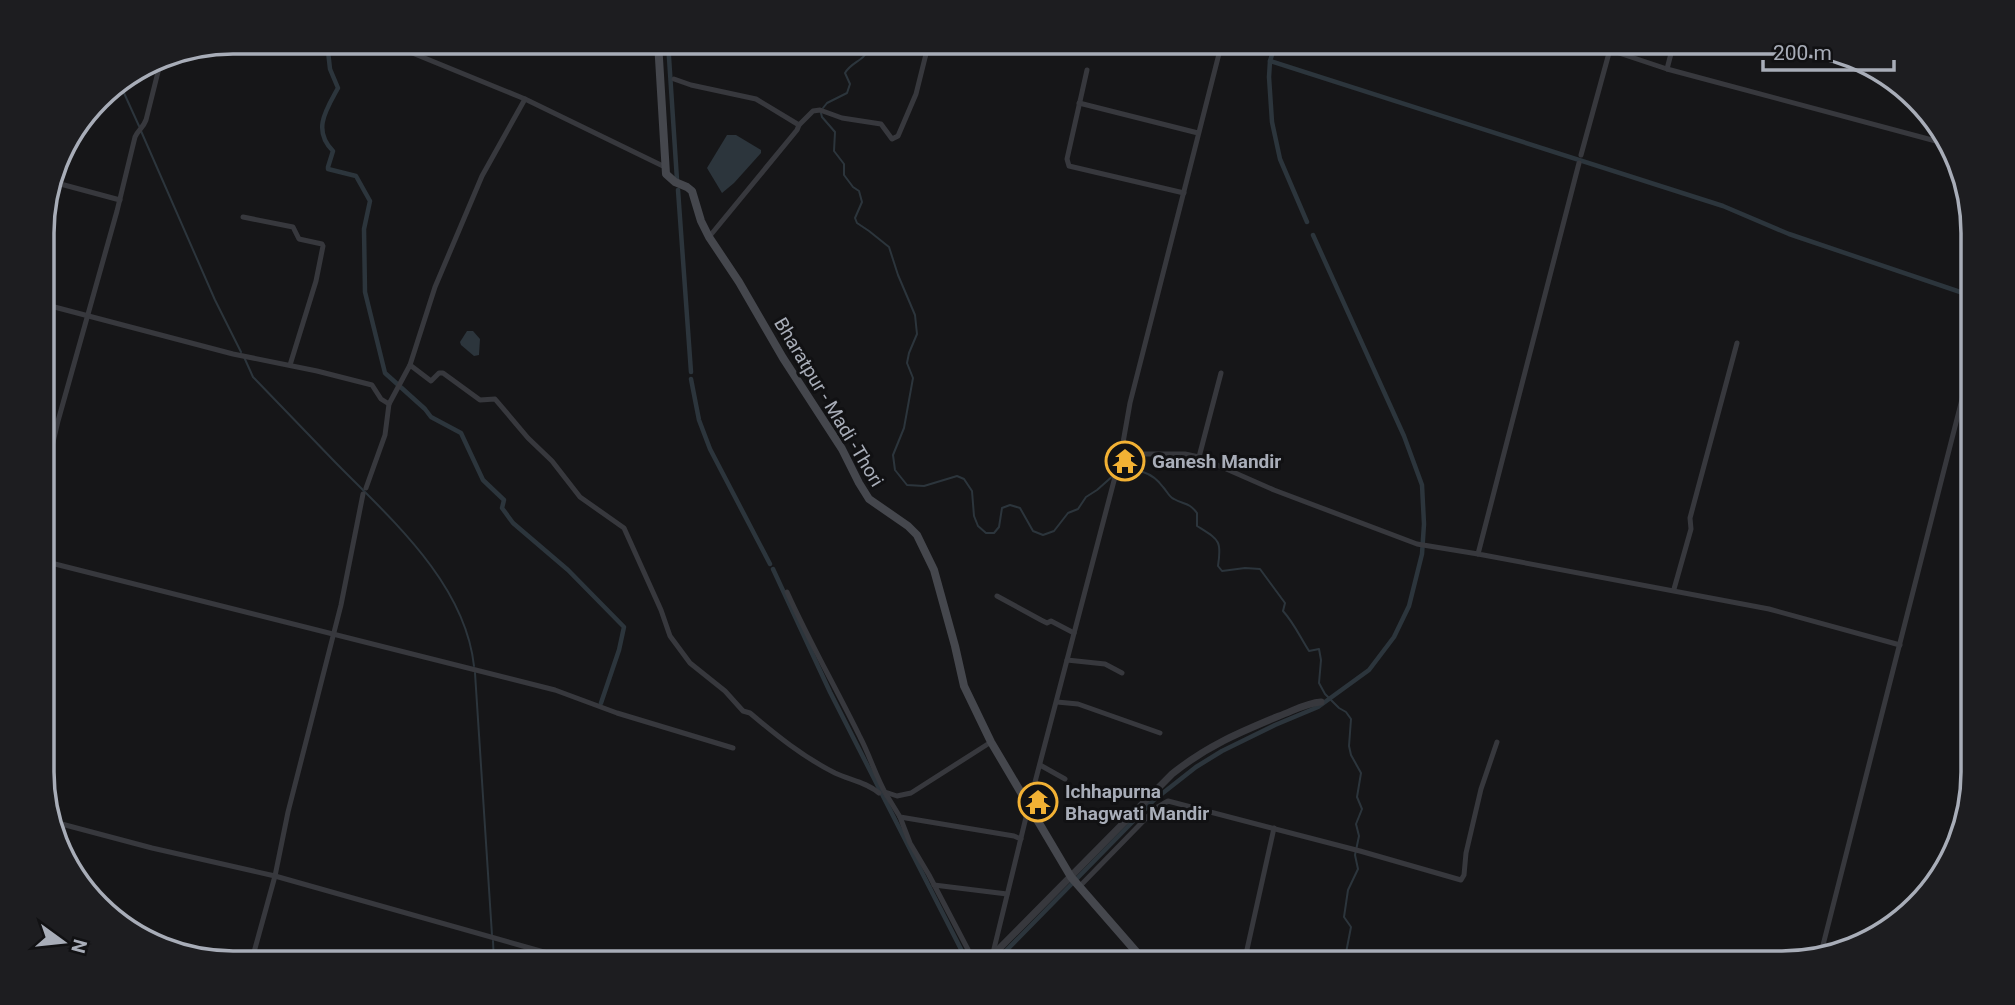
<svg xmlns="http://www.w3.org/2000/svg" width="2015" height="1005" font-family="Roboto,sans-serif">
  <rect width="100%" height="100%" fill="#161618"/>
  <g fill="#2c353c">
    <path d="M 727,135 L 736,135 L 761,150 L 761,153 L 734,183 L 722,193 L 707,168 Z"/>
    <path d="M 467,331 L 473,331 L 480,339 L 479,355 L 474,356 L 461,345 L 460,342 Z"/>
  </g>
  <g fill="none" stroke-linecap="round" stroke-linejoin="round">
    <g stroke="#2c353c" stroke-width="2">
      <path d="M 119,82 L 139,126"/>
      <path d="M 823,108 L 827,103 L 847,93 L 850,84 L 845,73 C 853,59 870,61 868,42"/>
      <path d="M 821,113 L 822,117 L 835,132 L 834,151 L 844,164 L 844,175 L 853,187 L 859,191 L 862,202 L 855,218 L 857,223 L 869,231 L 889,247 L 898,275 L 915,315 L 917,334 L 909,353 L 907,363 L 913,378 L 904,428 L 893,455 L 895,470 L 907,485 L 924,486 L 957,476 L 964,479 L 972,491 L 974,516 L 978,526 L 986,533 L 994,533 L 999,527 L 1002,508 L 1010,505 L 1020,508 L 1033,531 L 1043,535 L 1054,531 L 1068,513 L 1078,509 L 1086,497 L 1097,490 L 1115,474"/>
      <path d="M 141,131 L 215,300 L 241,352"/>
      <path d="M 244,357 L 253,377 C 281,406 308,434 335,462 C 391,519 465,583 474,666"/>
      <path d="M 1119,471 C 1138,469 1151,471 1163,487 C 1167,491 1169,497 1174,499 C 1184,505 1189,502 1197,513 L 1197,526 C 1219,540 1222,540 1218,566 L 1222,571 L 1245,568 L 1260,569 L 1285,603 L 1283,611 C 1294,623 1300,637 1309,651 L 1319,649 L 1321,660 L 1319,683 L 1325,694 L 1339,708 L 1346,712 L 1351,719 L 1349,746 L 1351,755 L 1361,773 L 1357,797 L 1362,809 L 1356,824 L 1359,836 L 1355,855 L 1358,869 L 1348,890 L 1344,917 L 1351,927 L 1344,963"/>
      <path d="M 475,673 L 492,935"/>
      <path d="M 493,941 L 494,963"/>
    </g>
    <g stroke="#2c353c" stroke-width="4.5">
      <path d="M 327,42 L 330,69 L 338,88 C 326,110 312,130 333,151 L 328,167 L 328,169 L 356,176 L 370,201 L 364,229 L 365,292 L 385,373 L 425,409 L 431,417 L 461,433 L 483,480 L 504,500 L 502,508 L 513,523 L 568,570 L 624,627 L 619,650 L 601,703"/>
      <path d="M 668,42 L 677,180"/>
      <path d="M 1276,42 L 1270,61 L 1269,77 L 1272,122 L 1280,159 L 1307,222"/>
      <path d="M 1270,61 L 1723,206 L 1789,234 L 1972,296"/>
      <path d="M 678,190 L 691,372"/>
      <path d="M 691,379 L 699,420 L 710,449 L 770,564"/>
      <path d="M 773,569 L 830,692 L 968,963"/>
      <path d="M 994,963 L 1154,800 L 1196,767 L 1222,751 L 1275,725 L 1318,707 L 1369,670 L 1394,637 L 1409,606 L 1422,554 L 1424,524 L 1422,485 L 1404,436 L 1313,235"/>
    </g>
    <g stroke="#37383d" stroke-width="5">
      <path d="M 374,42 L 405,50 L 525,99 L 665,167"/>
      <path d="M 1568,42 L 1610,50 L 1667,69"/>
      <path d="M 1674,42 L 1667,69 L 1947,144"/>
      <path d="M 1087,70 L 1067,159 L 1069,166 L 1184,193"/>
      <path d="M 674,79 L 691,85 L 756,99 L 799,125 L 797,130 L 709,237"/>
      <path d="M 1079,103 L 1198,133"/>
      <path d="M 799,125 L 813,111 L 820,110 L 842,118 L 881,124 L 892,139 L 898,136 L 916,94 L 929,42"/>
      <path d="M 1581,155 L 1612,42"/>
      <path d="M 1579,163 L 1478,554 L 1769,609 L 1900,645"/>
      <path d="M 53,182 L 120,200"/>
      <path d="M 243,217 L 293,227 L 299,239 L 322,244 L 323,246 L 316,281 L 290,365"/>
      <path d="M 43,304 L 233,354 L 317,371 L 372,385 L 381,399 L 389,404 L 410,365 L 431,381 L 439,373 L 443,373 L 480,400 L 495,399 L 528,438 L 552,461 L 580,497 L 624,528 L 661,610 L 670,636 L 690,663 L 725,691 L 743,711 L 750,713 C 776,735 803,757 835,773 C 850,780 866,782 879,793"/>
      <path d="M 410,365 L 435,287 L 482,176 L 525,99"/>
      <path d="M 1121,454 L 1185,454 L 1199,457 L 1274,490 L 1417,544 L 1478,554"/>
      <path d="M 1199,457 L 1221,373"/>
      <path d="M 43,485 L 58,421 L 117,211 L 135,137 C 138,130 143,128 146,120 L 162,56"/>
      <path d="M 366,488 L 385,435 L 389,404"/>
      <path d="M 43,561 L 555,690 L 617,713 L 733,748"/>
      <path d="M 1674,589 L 1691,529 L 1690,518 L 1737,343"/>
      <path d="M 787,592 C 809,641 836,688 860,737 C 870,756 876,777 887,796"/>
      <path d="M 997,596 L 1041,620 L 1047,623 L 1051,621 L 1074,633"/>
      <path d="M 1067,660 L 1105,664 L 1122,673"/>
      <path d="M 1057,702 L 1078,704 L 1160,733"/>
      <path d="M 1040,765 L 1065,779"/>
      <path d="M 885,792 L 897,796 L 911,793 L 991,742"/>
      <path d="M 886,794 L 900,817 L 1014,836 L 1021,839"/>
      <path d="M 900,817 L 910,843 L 929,875 L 975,963"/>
      <path d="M 54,822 L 152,848 L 275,876 L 583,963"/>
      <path d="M 934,885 L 1007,894"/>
      <path d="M 1079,887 L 1156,808 L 1168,801 L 1360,851 L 1461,880 L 1464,875 L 1466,853 L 1481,789 L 1497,742"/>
      <path d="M 993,953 L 1029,805 L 1121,454 L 1130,403 L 1222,42"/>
      <path d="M 1821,953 L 1972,360"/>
      <path d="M 251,963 L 275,876 L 288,812 L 341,605 L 363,494"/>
      <path d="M 1244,963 L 1274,828"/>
    </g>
    <path stroke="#37383d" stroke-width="7" d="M 985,963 L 1172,774 C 1207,746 1238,733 1279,716 C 1293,711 1306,703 1321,702"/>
    <path stroke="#45474d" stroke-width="8" d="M 658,42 L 666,174 L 675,182 L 687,187 L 692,191 L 701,221 L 709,237 L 739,282 L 783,358 L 842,449 L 859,483 L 869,499 L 908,526 L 917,535 L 934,570 L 955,646 L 964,686 L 991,742 L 1071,877 L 1146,963"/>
  </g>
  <defs>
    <symbol id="temple-ring" viewBox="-11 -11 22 22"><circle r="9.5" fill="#111113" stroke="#f2b134" stroke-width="1.5"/><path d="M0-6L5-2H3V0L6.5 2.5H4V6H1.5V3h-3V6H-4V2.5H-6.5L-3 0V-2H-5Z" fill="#f2b134"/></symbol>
  </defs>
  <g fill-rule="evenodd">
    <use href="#temple-ring" x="1103" y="439" width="44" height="44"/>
    <use href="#temple-ring" x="1016" y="780" width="44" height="44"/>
  </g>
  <g text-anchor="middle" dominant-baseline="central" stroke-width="6" stroke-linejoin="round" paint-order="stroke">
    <g font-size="19" fill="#a8adb8" stroke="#111113">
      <text transform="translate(829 402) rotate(59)">Bharatpur - Madi -Thori</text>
    </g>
    <g font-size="19" font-weight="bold" fill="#a8adb8" stroke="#111113" text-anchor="start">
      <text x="1152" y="461">Ganesh Mandir</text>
      <text x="1065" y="791">Ichhapurna<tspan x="1065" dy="22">Bhagwati Mandir</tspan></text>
    </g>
  </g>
  <path d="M0 0H2015V1005H0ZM233 54H1782A179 179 0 0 1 1961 233V772A179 179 0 0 1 1782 951H233A179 179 0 0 1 54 772V233A179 179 0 0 1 233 54Z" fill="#1d1d20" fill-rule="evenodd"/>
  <path fill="none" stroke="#a8adb8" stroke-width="3.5" d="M233 54H1782A179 179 0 0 1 1961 233V772A179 179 0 0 1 1782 951H233A179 179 0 0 1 54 772V233A179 179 0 0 1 233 54Z"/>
  <g transform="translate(63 942) rotate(105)" stroke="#111113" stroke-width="5" paint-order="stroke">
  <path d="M0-5L12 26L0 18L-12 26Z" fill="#a8adb8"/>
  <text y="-10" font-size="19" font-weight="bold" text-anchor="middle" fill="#a8adb8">N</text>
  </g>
  <path d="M1763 60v10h131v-10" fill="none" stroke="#a8adb8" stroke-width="3.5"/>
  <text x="1773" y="60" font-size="21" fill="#a8adb8" stroke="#111113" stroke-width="5" paint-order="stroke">200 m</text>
</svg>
